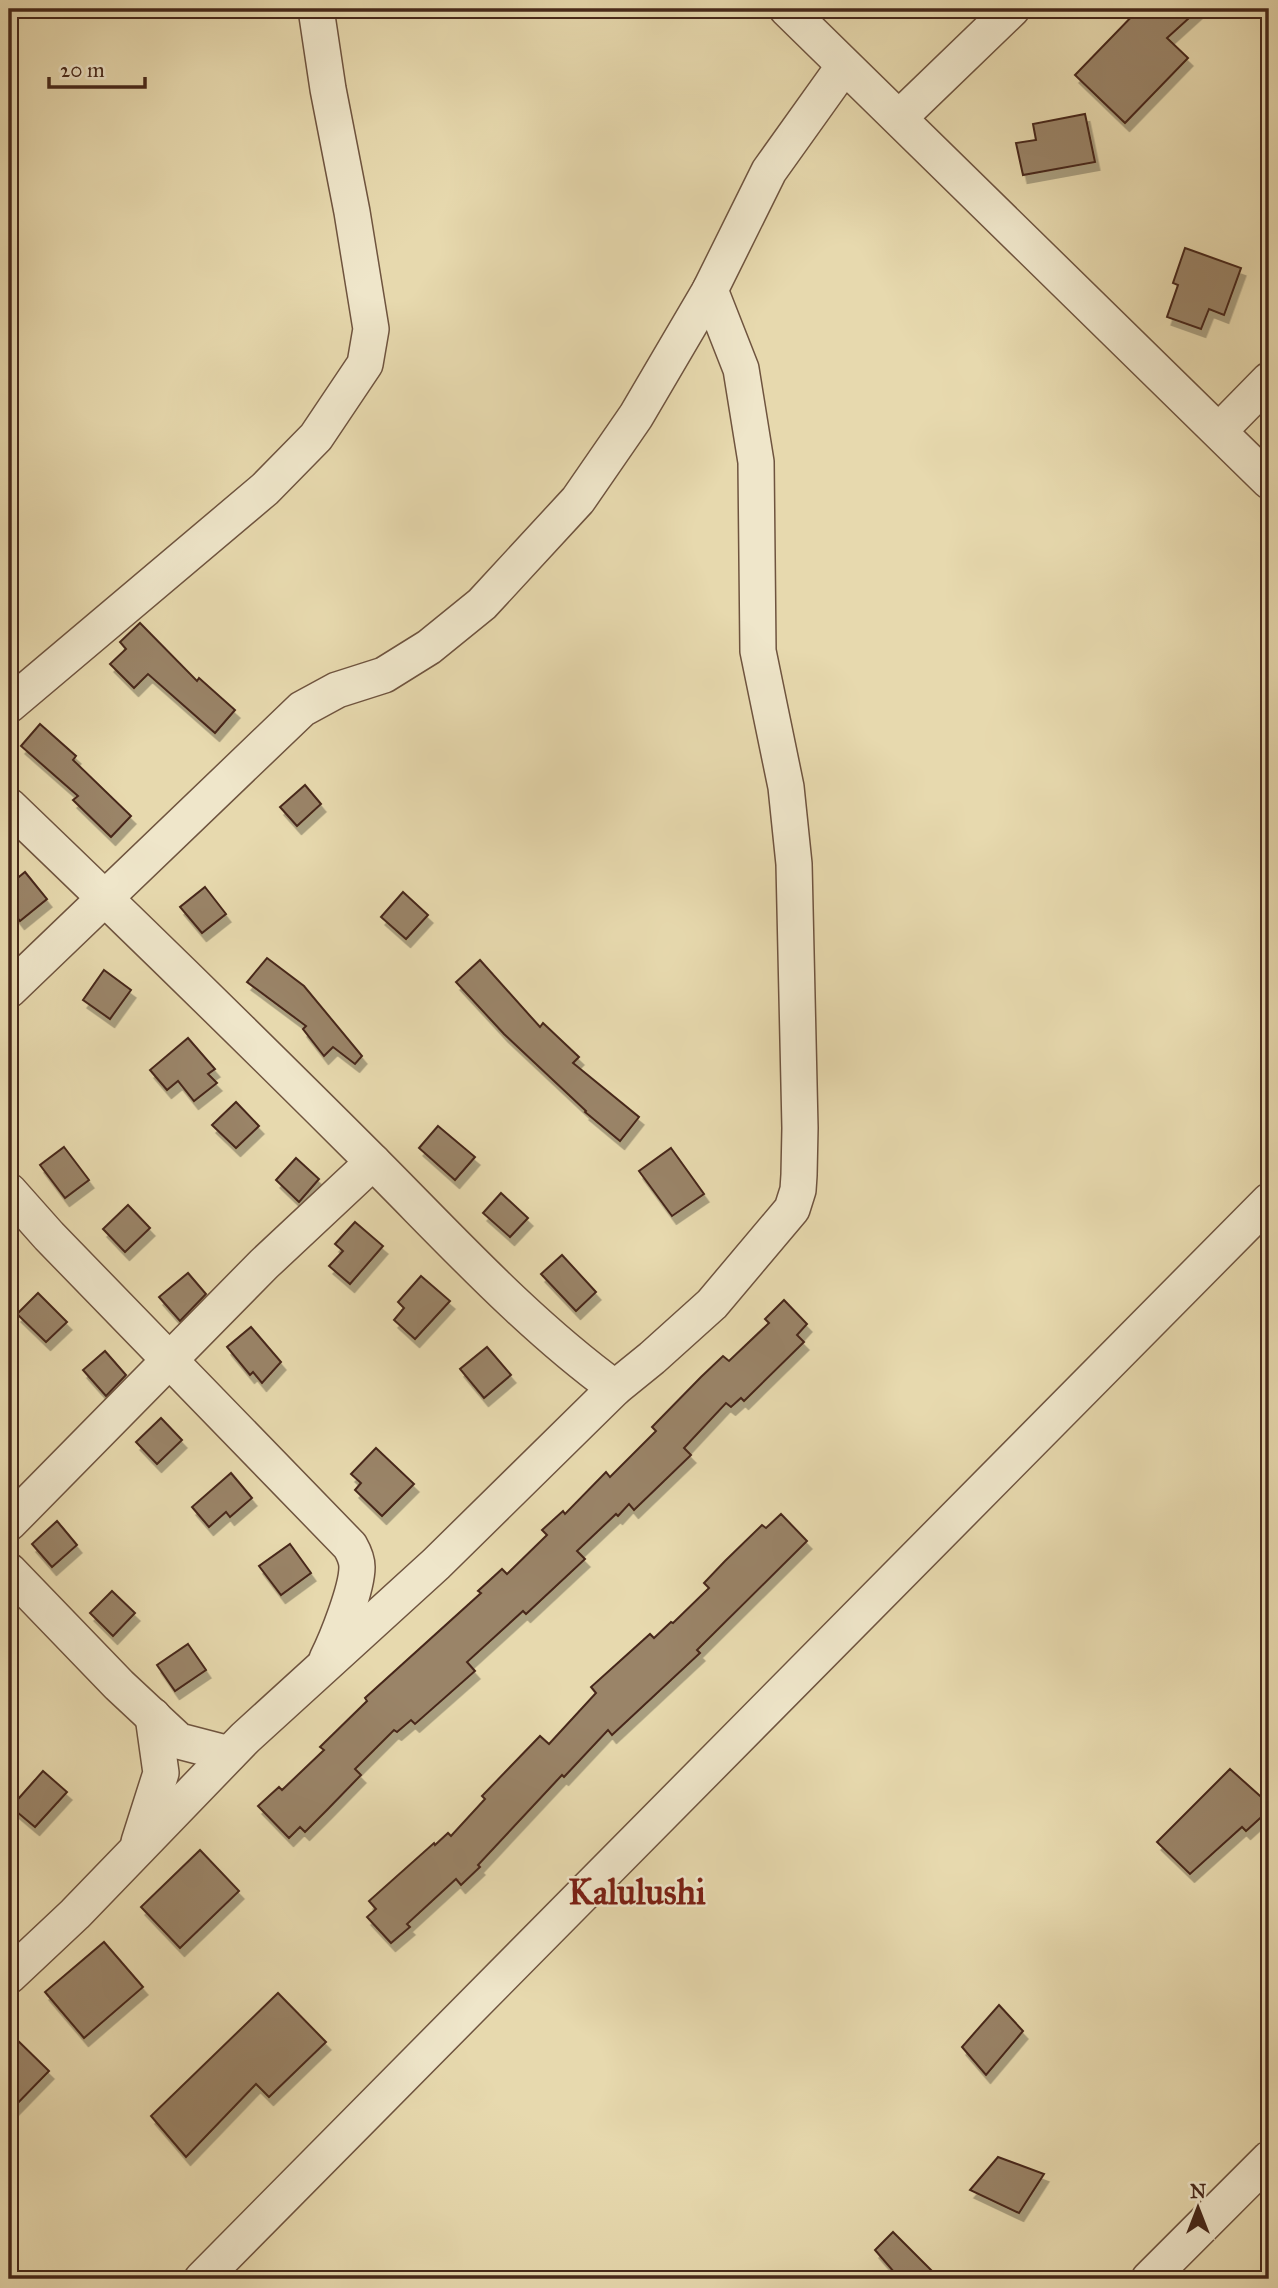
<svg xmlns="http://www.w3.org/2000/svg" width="1278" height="2288" font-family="'IM FELL Great Primer',serif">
  <defs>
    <filter id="shadow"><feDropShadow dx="4.5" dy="8" stdDeviation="0" flood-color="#0004"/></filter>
  </defs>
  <rect width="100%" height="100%" fill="#e7d9ae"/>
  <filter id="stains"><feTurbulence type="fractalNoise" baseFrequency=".00286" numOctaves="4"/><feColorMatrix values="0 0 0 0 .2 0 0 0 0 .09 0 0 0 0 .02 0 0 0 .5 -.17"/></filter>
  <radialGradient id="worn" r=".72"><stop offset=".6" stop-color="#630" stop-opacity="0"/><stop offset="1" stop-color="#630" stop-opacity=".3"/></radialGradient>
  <g fill="#9a8467" stroke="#47281a" stroke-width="2" filter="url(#shadow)">
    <path d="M 1139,9 L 1199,9 L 1167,38 L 1188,58 L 1125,123 L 1075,75 Z"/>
    <path d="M 1085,114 L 1095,162 L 1023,175 L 1016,143 L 1036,140 L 1033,124 Z"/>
    <path d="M 1185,248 L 1241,268 L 1224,315 L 1209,309 L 1201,329 L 1167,317 L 1178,285 L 1173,283 Z"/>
    <path d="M 140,623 L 197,681 L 199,678 L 235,710 L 215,733 L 148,674 L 134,688 L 110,664 L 126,649 L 120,642 Z"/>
    <path d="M 40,724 L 76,756 L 73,760 L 131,816 L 111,837 L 73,800 L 78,796 L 21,746 Z"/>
    <path d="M 305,785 L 321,804 L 297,826 L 280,807 Z"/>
    <path d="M 25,872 L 47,899 L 20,921 L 9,907 L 9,885 Z"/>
    <path d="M 205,887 L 226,914 L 202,933 L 180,907 Z"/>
    <path d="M 403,892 L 428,915 L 406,939 L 381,917 Z"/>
    <path d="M 267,958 L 304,986 L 362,1056 L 355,1064 L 333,1047 L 324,1056 L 303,1029 L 306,1026 L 247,982 Z"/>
    <path d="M 480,960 L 540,1027 L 543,1023 L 579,1057 L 573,1063 L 639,1117 L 620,1141 L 585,1112 L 586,1111 L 504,1034 L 456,982 Z"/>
    <path d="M 104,970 L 131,990 L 110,1019 L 83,1000 Z"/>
    <path d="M 188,1038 L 215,1069 L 208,1074 L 217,1083 L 194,1101 L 178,1081 L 167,1090 L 150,1070 Z"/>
    <path d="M 236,1102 L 259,1126 L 236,1148 L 212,1125 Z"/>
    <path d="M 438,1126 L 475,1157 L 455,1180 L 419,1148 Z"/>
    <path d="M 64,1147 L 89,1180 L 65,1198 L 40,1165 Z"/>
    <path d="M 671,1148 L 704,1194 L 672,1216 L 639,1171 Z"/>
    <path d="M 296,1158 L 319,1179 L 299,1202 L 276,1180 Z"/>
    <path d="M 501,1193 L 528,1218 L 510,1237 L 483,1213 Z"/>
    <path d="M 128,1205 L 150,1228 L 125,1252 L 103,1229 Z"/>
    <path d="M 355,1222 L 383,1246 L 350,1284 L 329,1266 L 343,1251 L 335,1244 Z"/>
    <path d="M 562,1255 L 596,1292 L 576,1311 L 541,1274 Z"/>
    <path d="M 188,1273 L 206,1294 L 180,1321 L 159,1297 Z"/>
    <path d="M 421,1276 L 450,1301 L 415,1339 L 394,1320 L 404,1308 L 398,1302 Z"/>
    <path d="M 38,1293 L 67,1322 L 46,1342 L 17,1314 Z"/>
    <path d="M 784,1300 L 807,1324 L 797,1335 L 804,1342 L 744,1401 L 741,1398 L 731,1407 L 726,1403 L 684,1448 L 691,1455 L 634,1510 L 629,1504 L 618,1516 L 616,1514 L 577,1551 L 585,1559 L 526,1614 L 523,1611 L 467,1662 L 475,1671 L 415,1724 L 411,1720 L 397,1732 L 394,1730 L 355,1769 L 361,1775 L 326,1811 L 305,1832 L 300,1827 L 289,1838 L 258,1806 L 279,1787 L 282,1790 L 324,1750 L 320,1747 L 367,1701 L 365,1698 L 481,1593 L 478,1591 L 502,1569 L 507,1574 L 547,1535 L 542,1530 L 563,1511 L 565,1514 L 606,1472 L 610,1477 L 656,1431 L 652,1427 L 701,1377 L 723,1356 L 729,1361 L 769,1323 L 765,1319 Z"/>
    <path d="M 251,1327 L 281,1362 L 262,1383 L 253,1372 L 250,1375 L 227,1347 Z"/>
    <path d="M 487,1347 L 511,1375 L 484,1398 L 460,1369 Z"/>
    <path d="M 105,1351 L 126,1375 L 106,1396 L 83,1370 Z"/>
    <path d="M 161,1418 L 182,1440 L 157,1464 L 136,1442 Z"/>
    <path d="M 376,1448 L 414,1484 L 382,1516 L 355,1490 L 361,1483 L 351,1474 Z"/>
    <path d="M 231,1473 L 252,1498 L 230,1517 L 226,1512 L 209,1527 L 192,1507 Z"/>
    <path d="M 781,1514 L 807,1541 L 697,1650 L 700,1653 L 612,1735 L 608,1730 L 564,1777 L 562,1775 L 478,1865 L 480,1867 L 461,1885 L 456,1879 L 407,1924 L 410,1927 L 391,1943 L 367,1917 L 376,1909 L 369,1901 L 434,1843 L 435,1845 L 448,1833 L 451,1836 L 485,1799 L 482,1796 L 540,1736 L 549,1744 L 596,1693 L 591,1687 L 650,1634 L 654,1638 L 671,1622 L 673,1623 L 709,1588 L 704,1583 L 725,1561 L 762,1525 L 766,1528 Z"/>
    <path d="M 57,1521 L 77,1545 L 52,1567 L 32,1544 Z"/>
    <path d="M 290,1544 L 311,1573 L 281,1595 L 259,1566 Z"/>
    <path d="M 112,1591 L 135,1613 L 113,1636 L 90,1613 Z"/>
    <path d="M 188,1644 L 206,1670 L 175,1691 L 157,1665 Z"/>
    <path d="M 1230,1769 L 1269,1804 L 1269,1810 L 1246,1831 L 1242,1827 L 1190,1874 L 1157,1842 Z"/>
    <path d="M 43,1771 L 67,1792 L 35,1827 L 11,1807 Z"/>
    <path d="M 200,1850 L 239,1891 L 180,1948 L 141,1907 Z"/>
    <path d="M 104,1942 L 143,1987 L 84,2038 L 45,1992 Z"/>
    <path d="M 278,1993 L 326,2042 L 269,2097 L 256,2084 L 186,2157 L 151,2116 Z"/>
    <path d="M 999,2005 L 1023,2031 L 986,2075 L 962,2047 Z"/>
    <path d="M 9,2032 L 49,2071 L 9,2112 Z"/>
    <path d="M 998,2157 L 1044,2174 L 1019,2213 L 970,2190 Z"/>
    <path d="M 893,2232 L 940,2279 L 900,2279 L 875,2250 Z"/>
  </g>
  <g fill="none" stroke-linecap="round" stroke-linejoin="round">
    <defs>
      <g id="minor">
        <path d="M 787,9 L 1269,481"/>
        <path d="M 900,117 L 1012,9"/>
        <path d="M 1220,430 L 1269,380"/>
        <path d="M 9,705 L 265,489 L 316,437 L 365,364 L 371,329 L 352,212 L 328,89 L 316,9"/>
        <path d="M 9,806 C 131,923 252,1041 372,1161 C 450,1239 525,1322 615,1388"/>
        <path d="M 9,990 L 302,709 L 337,690 L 384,675 L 429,647 L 482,604 L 578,500 L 636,416 L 710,290 L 769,171 L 844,66"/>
        <path d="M 9,1191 L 49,1236 L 350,1546 C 354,1553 357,1559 357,1567 C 357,1589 337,1639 327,1659"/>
        <path d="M 9,1523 L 264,1264 L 373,1162"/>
        <path d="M 9,1571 L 119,1685 L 179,1741 L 229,1754"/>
        <path d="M 139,1842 L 161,1773 L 153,1716"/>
        <path d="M 9,1976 L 75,1914 L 245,1738 L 436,1564 L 615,1388 L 652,1358 L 712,1304 L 792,1209 L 798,1190 L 799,1175 L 800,1128 L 794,864 L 786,787 L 758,651 L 756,462 L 741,369 L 710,290"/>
        <path d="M 202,2279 L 1269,1201"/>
        <path d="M 1149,2279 L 1269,2159"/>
      </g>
    </defs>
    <use href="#minor" stroke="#6f543f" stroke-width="38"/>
    <use href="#minor" stroke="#efe6ca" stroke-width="35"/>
  </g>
  <g text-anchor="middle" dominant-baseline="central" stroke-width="5" stroke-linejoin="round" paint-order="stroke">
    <g font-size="35" font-weight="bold" fill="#7a1f14" stroke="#efe6ca">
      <text x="637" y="1892">Kalulushi</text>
    </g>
  </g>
  <rect width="1278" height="2288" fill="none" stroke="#e7d9ae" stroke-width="35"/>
  <rect x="10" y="10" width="1257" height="2267" fill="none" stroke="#47281a" stroke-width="3.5"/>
  <rect x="18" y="18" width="1243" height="2253" fill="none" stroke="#47281a" stroke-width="2"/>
  <g transform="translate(1198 2208)" stroke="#efe6ca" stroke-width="5" paint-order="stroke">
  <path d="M0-5L12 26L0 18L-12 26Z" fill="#47281a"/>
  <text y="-10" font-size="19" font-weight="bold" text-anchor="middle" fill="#47281a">N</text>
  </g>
  <path d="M49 77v10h96v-10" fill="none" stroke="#47281a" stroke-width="3.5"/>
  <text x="60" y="77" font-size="21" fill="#47281a" stroke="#efe6ca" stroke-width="5" paint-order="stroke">20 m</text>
  <rect width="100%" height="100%" filter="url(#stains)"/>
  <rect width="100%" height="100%" fill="url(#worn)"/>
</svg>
